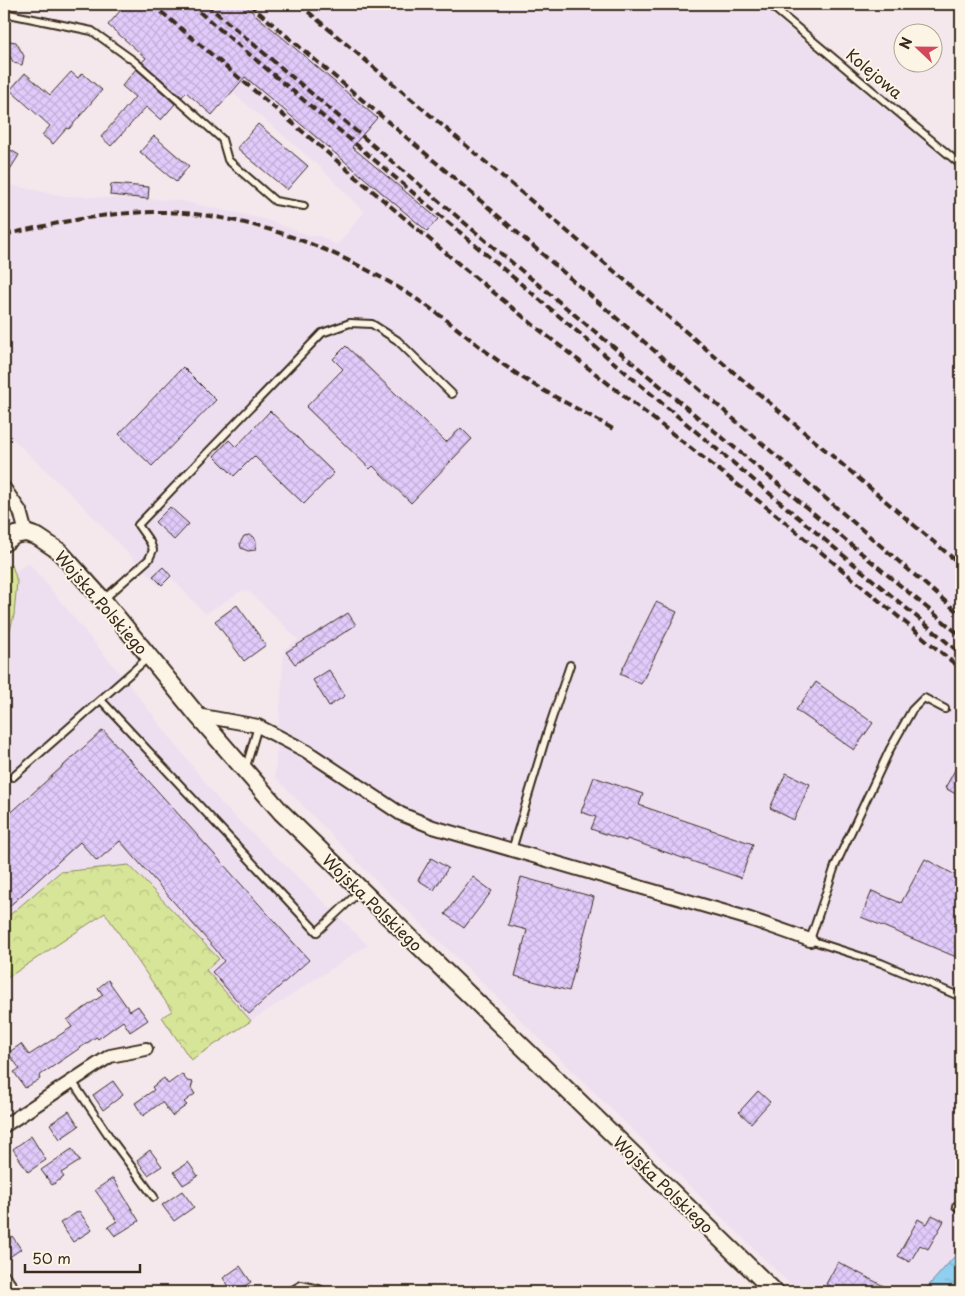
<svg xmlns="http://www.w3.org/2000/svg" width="965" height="1296" font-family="'Playpen Sans',sans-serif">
  <defs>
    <pattern id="forest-crowns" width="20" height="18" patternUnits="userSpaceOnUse" patternTransform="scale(1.25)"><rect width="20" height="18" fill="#d7e598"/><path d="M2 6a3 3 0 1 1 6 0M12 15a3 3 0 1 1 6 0" fill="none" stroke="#b9c583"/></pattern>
    <pattern id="water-ripples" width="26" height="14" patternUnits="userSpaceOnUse" patternTransform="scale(1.25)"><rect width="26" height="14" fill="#8fcff0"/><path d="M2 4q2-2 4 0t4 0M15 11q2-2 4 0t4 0" fill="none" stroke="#7cb2cd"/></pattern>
    <pattern id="building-cross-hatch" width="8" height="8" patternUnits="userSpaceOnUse" patternTransform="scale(1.25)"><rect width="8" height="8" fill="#e1cbfb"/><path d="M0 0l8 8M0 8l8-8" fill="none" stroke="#c2aed7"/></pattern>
  </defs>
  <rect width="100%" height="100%" fill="#f4e8ec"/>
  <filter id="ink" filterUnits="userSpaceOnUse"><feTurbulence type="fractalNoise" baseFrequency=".02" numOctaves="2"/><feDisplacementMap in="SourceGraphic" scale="10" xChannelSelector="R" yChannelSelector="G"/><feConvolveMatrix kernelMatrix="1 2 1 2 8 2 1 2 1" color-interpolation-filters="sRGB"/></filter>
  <g filter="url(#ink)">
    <g fill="#eedff0">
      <path d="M 128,4 L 760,4 L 961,172 L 961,1292 L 798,1292 L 458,959 L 370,875 L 275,777 L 284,649 L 298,640 L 250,592 L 243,590 L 205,614 L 171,577 L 160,587 L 81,504 L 4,431 L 4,197 L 11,185 L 65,196 L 177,200 L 264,219 L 312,236 L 320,236 L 337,245 L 364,212 L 319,166 Z"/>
      <path d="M 29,563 L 131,687 L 222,804 L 368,945 L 191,1060 L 162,1017 L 172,1011 L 105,913 L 4,980 L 4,578 Z"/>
    </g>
    <g fill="url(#forest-crowns)" stroke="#89885b">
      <path d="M 12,565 L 17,581 L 14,615 L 4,653 L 4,567 Z"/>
      <path d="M 129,865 L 219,959 L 206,970 L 251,1021 L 191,1060 L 162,1017 L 172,1011 L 105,913 L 4,980 L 4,920 L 60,872 Z"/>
    </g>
    <path fill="url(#water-ripples)" stroke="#6d8d9c" d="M 961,1249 L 961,1292 L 923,1292 L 924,1291 Z"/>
    <g fill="url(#building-cross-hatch)" stroke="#3b2a1e">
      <path d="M 126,4 L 243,4 L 377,118 L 352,147 L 438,219 L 427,231 L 245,77 L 212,115 L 186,92 L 182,97 L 142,62 L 146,58 L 108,25 Z"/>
      <path d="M 10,41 L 16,42 L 24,56 L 22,65 L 14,63 L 5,49 L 6,44 Z"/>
      <path d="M 136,69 L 175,104 L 161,120 L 146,107 L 111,146 L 101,137 L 135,97 L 122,86 Z"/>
      <path d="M 71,72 L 78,78 L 82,73 L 102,90 L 69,129 L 67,128 L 53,144 L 42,135 L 50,126 L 10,90 L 25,73 L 50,95 Z"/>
      <path d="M 258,124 L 308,166 L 287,190 L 237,148 Z"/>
      <path d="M 154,136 L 189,166 L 176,182 L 140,152 Z"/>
      <path d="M 4,146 L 19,155 L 4,179 Z"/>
      <path d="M 111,184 L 149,187 L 148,199 L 110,195 Z"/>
      <path d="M 346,346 L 446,442 L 461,428 L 472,439 L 411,503 L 373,466 L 370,469 L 306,407 L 343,369 L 333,359 Z"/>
      <path d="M 183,367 L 216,400 L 152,466 L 119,434 Z"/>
      <path d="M 270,411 L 334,473 L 304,504 L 254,456 L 234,476 L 214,456 L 229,440 L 236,447 Z"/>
      <path d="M 170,507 L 189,524 L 174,540 L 155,522 Z"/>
      <path d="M 249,535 L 254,537 L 256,542 L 255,550 L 248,551 L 241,548 L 240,543 L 244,536 Z"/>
      <path d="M 163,567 L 171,576 L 162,585 L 153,576 Z"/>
      <path d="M 656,602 L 677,612 L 641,684 L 620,674 Z"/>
      <path d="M 237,605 L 266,645 L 244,661 L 215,621 Z"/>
      <path d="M 348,613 L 356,625 L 295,664 L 286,652 Z"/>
      <path d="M 329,670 L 345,696 L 329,706 L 313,680 Z"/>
      <path d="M 816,682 L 873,723 L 854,750 L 796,710 Z"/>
      <path d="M 103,730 L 309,960 L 249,1014 L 212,972 L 224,961 L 216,950 L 120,841 L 97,861 L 80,842 L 4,911 L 4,819 Z"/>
      <path d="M 961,759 L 961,797 L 945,788 Z"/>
      <path d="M 786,773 L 810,784 L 794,820 L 770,808 Z"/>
      <path d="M 594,777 L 643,794 L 639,805 L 753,844 L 741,878 L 627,839 L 626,841 L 591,829 L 596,817 L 581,812 Z"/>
      <path d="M 431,858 L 448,868 L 434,890 L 418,880 Z"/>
      <path d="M 925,859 L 961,878 L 961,959 L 861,917 L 872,891 L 901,903 Z"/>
      <path d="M 473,877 L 492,891 L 464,928 L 445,914 Z"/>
      <path d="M 521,877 L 594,897 L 569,991 L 515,976 L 527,930 L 508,925 Z"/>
      <path d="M 108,980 L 130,1011 L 138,1006 L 148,1020 L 130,1032 L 123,1021 L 98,1039 L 96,1037 L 39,1076 L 40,1079 L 25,1088 L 14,1072 L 20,1069 L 8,1053 L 21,1044 L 29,1055 L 72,1027 L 67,1020 L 103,995 L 98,988 Z"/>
      <path d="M 182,1074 L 187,1081 L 193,1082 L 191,1088 L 195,1094 L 184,1102 L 187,1105 L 172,1116 L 162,1102 L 143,1116 L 135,1103 L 154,1090 L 152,1087 L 164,1078 L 168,1084 Z"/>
      <path d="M 113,1081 L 123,1095 L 103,1110 L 93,1095 Z"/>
      <path d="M 758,1091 L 770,1102 L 751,1123 L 739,1112 Z"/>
      <path d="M 69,1111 L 79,1126 L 60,1139 L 50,1124 Z"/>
      <path d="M 31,1136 L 46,1160 L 28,1172 L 13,1149 Z"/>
      <path d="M 72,1149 L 80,1161 L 61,1173 L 64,1177 L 52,1185 L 41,1170 Z"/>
      <path d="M 150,1150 L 162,1166 L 148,1175 L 137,1160 Z"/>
      <path d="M 188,1162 L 198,1176 L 183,1185 L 174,1172 Z"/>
      <path d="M 113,1178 L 139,1221 L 115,1236 L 108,1227 L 117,1221 L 95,1190 Z"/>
      <path d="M 182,1191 L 194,1207 L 174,1221 L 162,1205 Z"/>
      <path d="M 79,1211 L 92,1230 L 73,1242 L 60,1223 Z"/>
      <path d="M 932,1215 L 944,1221 L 928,1249 L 920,1245 L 910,1262 L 898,1256 L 918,1219 L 927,1224 Z"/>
      <path d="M 12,1236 L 21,1249 L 4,1261 L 4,1242 Z"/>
      <path d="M 838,1262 L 895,1292 L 841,1292 L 826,1284 Z"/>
      <path d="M 240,1266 L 251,1282 L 236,1292 L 233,1292 L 223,1278 Z"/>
    </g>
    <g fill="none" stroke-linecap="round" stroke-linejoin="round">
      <defs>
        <g id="service">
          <path d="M 769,4 L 961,165"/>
          <path d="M 4,13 L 92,31 L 134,61 L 222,139 L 228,160 L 275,201 L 304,206"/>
          <path d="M 104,599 L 149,559 L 153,550 L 150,542 L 138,525 L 322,333 L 350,323 L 372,324 L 397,340 L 452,394"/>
          <path d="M 101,700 L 317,932 L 361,890"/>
          <path d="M 945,709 L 924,698 L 912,710 L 890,749 L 835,866 L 810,940 L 881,963 L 961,997"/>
          <path d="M 246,767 L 258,726"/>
          <path d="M 13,777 L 149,657"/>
          <path d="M 512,850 L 548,730 L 570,665"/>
          <path d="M 72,1081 L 111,1139 L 154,1197"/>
          <path d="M 956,1206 L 961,1205"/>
          <path d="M 289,1292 L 301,1285 L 319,1289 L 325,1292"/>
        </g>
        <g id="minor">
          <path d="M 4,488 L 20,511 L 26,533"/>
          <path d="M 197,715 L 258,726 L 306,751 L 401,814 L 433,827 L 750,919 L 810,940"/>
          <path d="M 4,1126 L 110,1056 L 146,1049"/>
          <path d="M 4,1278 L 14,1292"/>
        </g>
        <path id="tertiary" d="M 4,543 L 15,535 L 26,533 L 38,537 L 59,551 L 103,600 L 197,715 L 281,812 L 775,1292"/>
      </defs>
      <use href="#service" stroke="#3b2a1e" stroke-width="10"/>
      <use href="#minor" stroke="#3b2a1e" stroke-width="16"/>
      <use href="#tertiary" stroke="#3b2a1e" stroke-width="20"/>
      <use href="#service" stroke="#fcf5e5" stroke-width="6"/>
      <use href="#minor" stroke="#fcf5e5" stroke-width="12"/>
      <use href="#tertiary" stroke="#fcf5e5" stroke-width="16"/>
      <g stroke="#3b2a1e" stroke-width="4" stroke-dasharray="8 4" stroke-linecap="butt">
        <path d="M 152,4 L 454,260 L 537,328 L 774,513 L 961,669"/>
        <path d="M 190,4 L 663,404 L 961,654"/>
        <path d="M 206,4 L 486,241 L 961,636"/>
        <path d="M 249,4 L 439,165 L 961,615"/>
        <path d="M 299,4 L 961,565"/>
        <path d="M 4,235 C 56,223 110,211 164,212 C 255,214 350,254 424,304 C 455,325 483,351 514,372 C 546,394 580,409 613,429"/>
      </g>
    </g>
  </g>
  <g text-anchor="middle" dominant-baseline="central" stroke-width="4" stroke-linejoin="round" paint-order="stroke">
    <g font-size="16" fill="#3b2a1e" stroke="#fcf5e5">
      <text transform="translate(875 73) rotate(40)">Kolejowa</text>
      <text transform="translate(102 602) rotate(49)">Wojska Polskiego</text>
      <text transform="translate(373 902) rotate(44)">Wojska Polskiego</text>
      <text transform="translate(664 1184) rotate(44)">Wojska Polskiego</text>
    </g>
  </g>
  <rect width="965" height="1296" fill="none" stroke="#fcf5e5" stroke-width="20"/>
  <rect x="10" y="10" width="945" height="1276" fill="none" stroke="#3b2a1e" stroke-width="2" filter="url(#ink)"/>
  <g transform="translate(918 48) rotate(292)"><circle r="24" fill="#fcf5e5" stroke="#afa495"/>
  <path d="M0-4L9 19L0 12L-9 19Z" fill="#d1495b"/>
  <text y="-8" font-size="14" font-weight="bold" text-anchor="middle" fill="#3b2a1e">N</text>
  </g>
  <path d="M25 1264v8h115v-8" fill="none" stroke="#3b2a1e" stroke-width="2.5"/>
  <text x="32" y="1264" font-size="15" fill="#3b2a1e" stroke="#fcf5e5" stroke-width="4" paint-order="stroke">50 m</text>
</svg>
